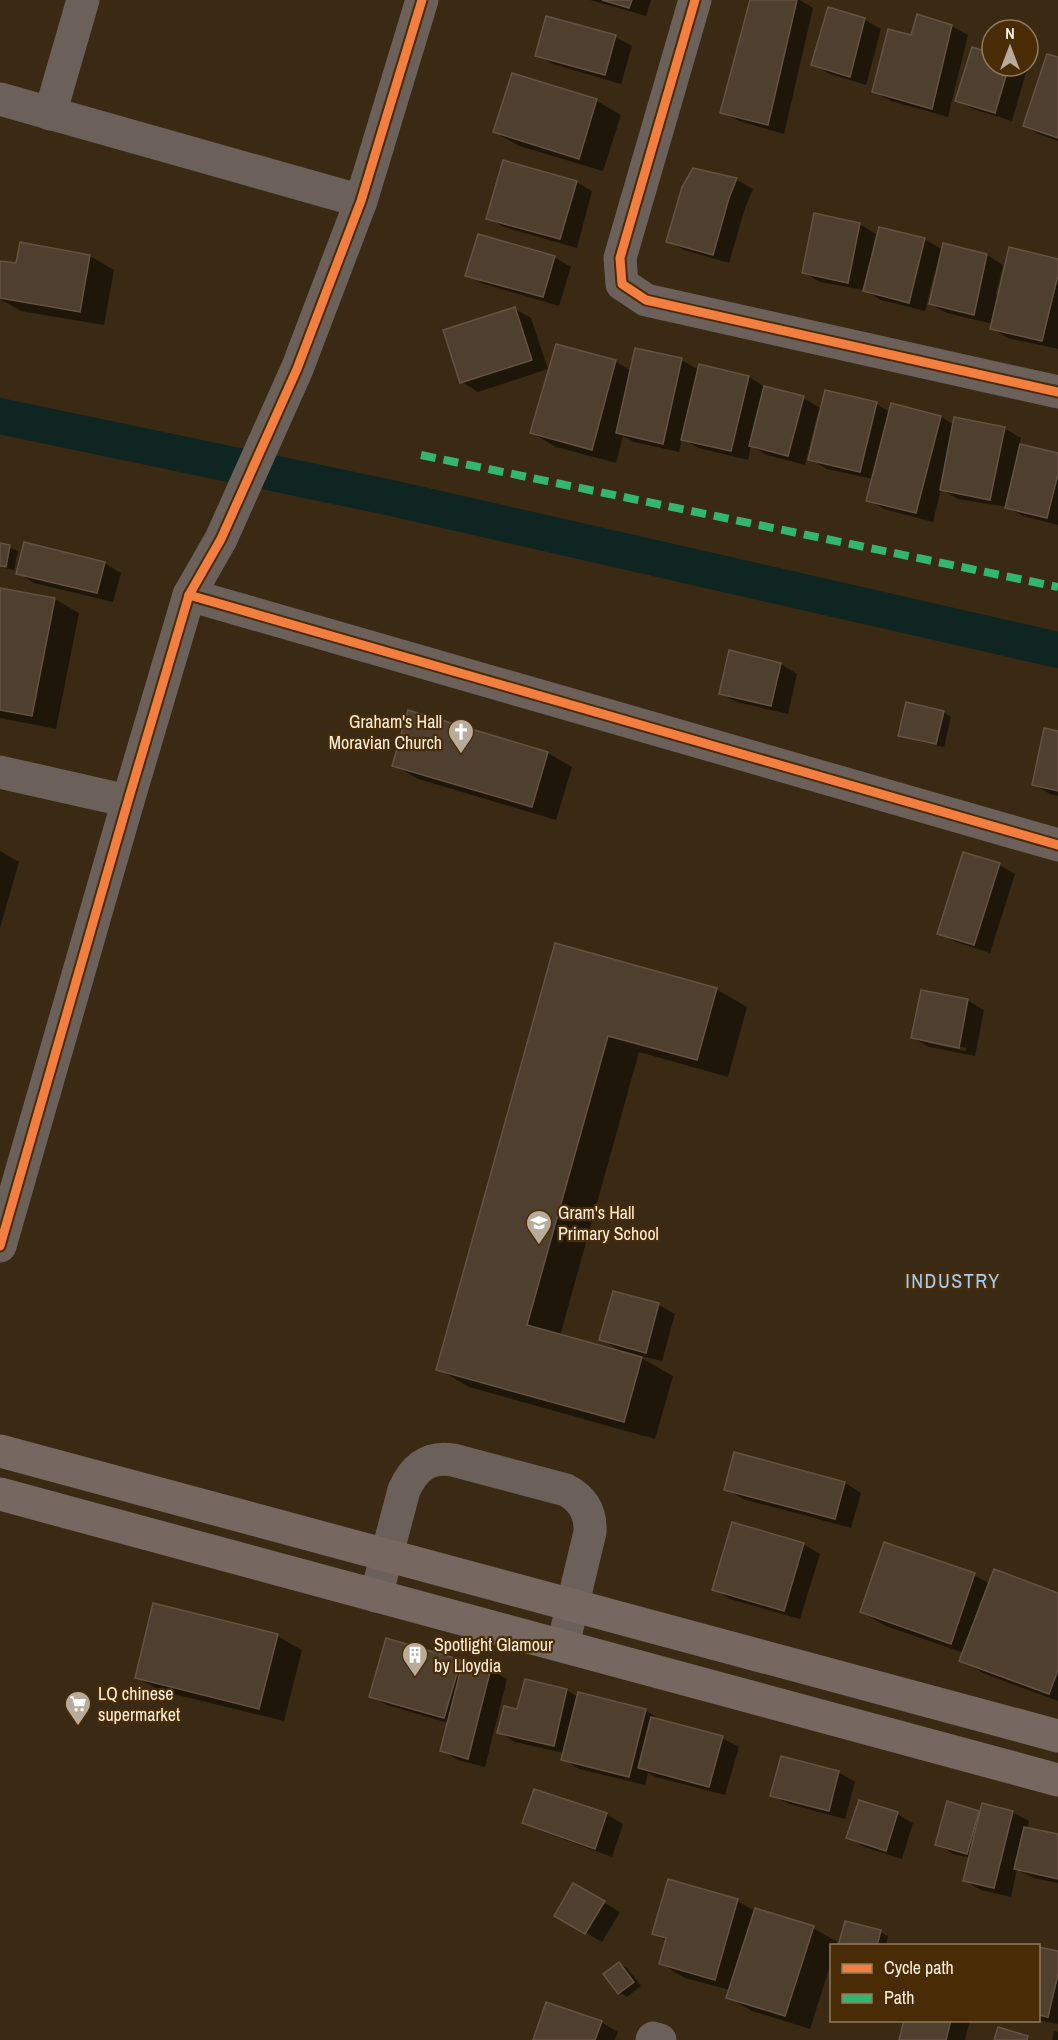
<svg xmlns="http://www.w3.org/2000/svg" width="1058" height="2040" viewBox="0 0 1058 2040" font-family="'Archivo Narrow',sans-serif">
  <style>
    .shadow { fill: #0007; fill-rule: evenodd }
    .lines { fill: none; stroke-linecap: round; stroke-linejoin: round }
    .canal { stroke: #0f2522; stroke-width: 36 }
    .building { fill: #4f3f2f; stroke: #645344; stroke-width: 1.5 }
    .minor { stroke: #6c605b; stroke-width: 33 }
    .major { stroke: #766760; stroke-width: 33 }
    .quiet { stroke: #33b770; stroke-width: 8; stroke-dasharray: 15 8; stroke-linecap: butt }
    .cycleway-casing { stroke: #492c05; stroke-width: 13 }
    .cycleway { stroke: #f27e40; stroke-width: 9 }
    .labels { text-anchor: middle; stroke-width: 4.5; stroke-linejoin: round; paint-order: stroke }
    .poi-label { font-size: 18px; fill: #fdf0e1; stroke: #492c05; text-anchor: start }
    .neighbourhood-label { font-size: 20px; letter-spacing: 1.5px; fill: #a1cefc; stroke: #492c05 }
  </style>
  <rect width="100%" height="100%" fill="#3a2a14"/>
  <g class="shadow">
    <polygon points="590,0 651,0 646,16"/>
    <polygon points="751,0 800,0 813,8 784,134 739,121 722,112"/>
    <polygon points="829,9 865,20 881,29 866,85 830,74 813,65"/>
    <polygon points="952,26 968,35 948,117 891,101 874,92 912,37"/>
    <polygon points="615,37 632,46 621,84 553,64 537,55"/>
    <polygon points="992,54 992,66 1022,66 1027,69 1012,121 973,109 957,100"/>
    <polygon points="1058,59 1058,141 1041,135 1024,126"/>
    <polygon points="512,75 597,101 621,115 603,171 519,146 495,132"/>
    <polygon points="694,170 737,180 753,189 745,208 729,263 684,250 668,241"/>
    <polygon points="576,182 592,191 577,248 504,227 488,218"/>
    <polygon points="859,224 876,234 873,246 924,239 943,250 944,245 987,255 1003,265 996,295 999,296 1058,261 1058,349 1008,338 991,328 993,324 947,313 930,304 937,276 934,275 925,311 881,300 864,290 820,282 803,272"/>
    <polygon points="90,256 114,270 104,325 21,311 0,299 0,262 17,265"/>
    <polygon points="554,257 571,267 559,306 484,284 467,275"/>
    <polygon points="515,309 531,318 548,369 478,392 462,382"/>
    <polygon points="557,345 616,362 632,371 681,360 699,370 749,377 765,387 803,398 822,409 876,404 890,412 892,405 941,417 954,425 1004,428 1021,438 1019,446 1058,455 1058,525 1023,516 1007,507 958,499 941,489 933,522 884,509 868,500 873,479 827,469 810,459 821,413 818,412 805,465 767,455 751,446 748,460 699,448 682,439 679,452 634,442 623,436 616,463 556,447 532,433"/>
    <polygon points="0,544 18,551 14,570 0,567"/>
    <polygon points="104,563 121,573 113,602 34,583 18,573"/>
    <polygon points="0,589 55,599 79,613 56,729 0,718"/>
    <polygon points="730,652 781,664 797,674 788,714 737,702 720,693"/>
    <polygon points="410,712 548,753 572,767 556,820 418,779 394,765"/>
    <polygon points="943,712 951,717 944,747 908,739 900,735"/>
    <polygon points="1058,733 1058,796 1050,794 1033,784"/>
    <polygon points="0,851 19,862 0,928"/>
    <polygon points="999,865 1015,874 990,953 956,942 939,933"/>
    <polygon points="556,945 716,989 747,1007 728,1077 639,1052 560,1336 622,1352 601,1339 614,1292 659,1305 675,1314 662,1361 636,1355 673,1376 655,1439 469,1387 438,1369"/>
    <path d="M 967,1000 L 984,1010 L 975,1056 L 929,1047 L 913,1038 ZM 928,1040 L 966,1048 L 966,1051 L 928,1043 Z"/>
    <polygon points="735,1454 845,1483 861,1493 851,1528 743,1499 726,1489"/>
    <polygon points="803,1544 820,1554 800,1619 730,1599 714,1589"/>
    <polygon points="974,1575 990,1584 1058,1594 1058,1701 985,1674 961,1660 964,1653 886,1626 861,1612"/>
    <polygon points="277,1636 302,1650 284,1721 161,1691 136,1677"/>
    <polygon points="387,1640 491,1670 507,1679 485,1767 458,1760 441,1750 448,1723 387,1705 371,1696"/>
    <polygon points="526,1681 567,1690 578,1697 645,1710 661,1720 661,1721 722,1738 739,1747 725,1795 656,1777 648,1773 645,1785 579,1769 563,1759 564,1753 515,1742 499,1732 518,1711"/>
    <polygon points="838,1772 855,1782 845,1819 789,1804 772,1795"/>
    <polygon points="978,1812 1012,1812 1029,1821 1027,1829 1058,1836 1058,1883 1033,1878 1017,1869 1011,1897 981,1890 965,1881 970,1858 953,1854 937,1844"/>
    <polygon points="606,1814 623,1824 612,1857 541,1831 524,1822"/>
    <polygon points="897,1814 913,1823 902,1859 864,1847 848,1837"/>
    <polygon points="574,1885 620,1912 602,1942 556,1915"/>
    <polygon points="737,1901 755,1911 813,1928 837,1942 836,1946 832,1946 832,1960 810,2029 752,2011 728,1997 730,1990 685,1978 661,1964 667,1941 654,1934"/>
    <polygon points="880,1932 888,1936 886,1946 840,1946"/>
    <polygon points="1038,1948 1058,1953 1058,2024 1038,2020"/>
    <polygon points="619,1964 627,1968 641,1986 627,1997 619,1992"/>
    <polygon points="906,2020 970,2020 965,2040 900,2040"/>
    <polygon points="601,2022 618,2032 615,2040 535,2040"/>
    <polygon points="1054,2031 1058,2032 1058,2040 1052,2040"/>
  </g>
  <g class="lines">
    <polyline class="canal" points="0,416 387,497 1058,650"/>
  </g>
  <g class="building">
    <polygon points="602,0 632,0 629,8"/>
    <polygon points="750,0 797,0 768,125 720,113"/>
    <polygon points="828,7 865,18 850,77 811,65"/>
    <polygon points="917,14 952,25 932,109 872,92 888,29 911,35"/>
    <polygon points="546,16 616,35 605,75 535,56"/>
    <polygon points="972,47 992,53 992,66 1009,66 995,113 955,101"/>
    <polygon points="1047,54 1058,57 1058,138 1023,126"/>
    <polygon points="512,73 597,99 579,159 493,132"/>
    <polygon points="503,160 577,181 560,239 486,219"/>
    <polygon points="693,168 737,178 729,198 713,255 666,242 682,187"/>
    <polygon points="814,213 860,223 848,283 802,273"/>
    <polygon points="879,227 925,238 909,303 863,291"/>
    <polygon points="478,234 555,256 543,297 465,276"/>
    <polygon points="20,242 90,255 80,312 0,298 0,261 16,263"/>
    <polygon points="943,243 987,254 974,315 929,304"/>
    <polygon points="1009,247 1058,259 1058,275 1042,341 990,329"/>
    <polygon points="515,307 532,360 460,383 443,330"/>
    <polygon points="556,344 616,360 592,450 530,433"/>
    <polygon points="635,348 682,358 663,444 616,433"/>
    <polygon points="699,364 749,376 731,451 681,440"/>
    <polygon points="764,386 804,396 788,456 749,446"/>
    <polygon points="825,390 877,402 860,472 808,460"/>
    <polygon points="891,403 941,416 916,513 866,501"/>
    <polygon points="954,417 1005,427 990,500 940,490"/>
    <polygon points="1020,444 1058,453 1058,474 1047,518 1005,508"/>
    <polygon points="24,542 105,562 97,593 16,574"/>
    <polygon points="0,543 10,545 6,567 0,566"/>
    <polygon points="0,588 55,598 32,716 0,710"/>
    <polygon points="729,650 781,663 771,706 719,694"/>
    <polygon points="906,702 944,711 936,744 898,736"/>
    <polygon points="408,710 548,752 532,807 392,766"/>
    <polygon points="1044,728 1058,731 1058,791 1032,785"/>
    <polygon points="963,852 1000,863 974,945 937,934"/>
    <polygon points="555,943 717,988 697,1060 608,1036 527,1325 642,1357 624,1422 436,1370"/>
    <polygon points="921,990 968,999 959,1048 911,1038"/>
    <polygon points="613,1291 659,1303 646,1353 599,1340"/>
    <polygon points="734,1452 845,1482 835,1519 724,1490"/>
    <polygon points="732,1522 804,1543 784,1611 712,1590"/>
    <polygon points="884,1542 975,1573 951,1644 860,1612"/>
    <polygon points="994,1569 1058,1593 1058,1670 1049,1694 959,1661"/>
    <polygon points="153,1603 278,1634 259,1709 135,1678"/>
    <polygon points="386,1638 461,1660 444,1718 369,1697"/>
    <polygon points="463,1661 491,1668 468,1759 440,1751"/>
    <polygon points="525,1679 567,1689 554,1746 497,1733 504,1706 517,1709"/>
    <polygon points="578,1692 646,1709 629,1777 561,1760"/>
    <polygon points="651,1717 723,1736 709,1787 638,1768"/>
    <polygon points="781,1756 839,1771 829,1811 770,1796"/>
    <polygon points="534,1789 607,1813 595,1849 522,1823"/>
    <polygon points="859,1800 898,1812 886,1851 846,1838"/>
    <polygon points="947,1801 979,1811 967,1854 935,1845"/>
    <polygon points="982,1803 1013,1811 994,1888 963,1881"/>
    <polygon points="1024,1827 1058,1834 1058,1879 1014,1869"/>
    <polygon points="668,1879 738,1899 715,1980 659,1964 666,1938 652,1934"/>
    <polygon points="573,1883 605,1901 585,1934 554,1916"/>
    <polygon points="755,1908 814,1926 785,2016 726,1998"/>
    <polygon points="845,1921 881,1930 877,1946 838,1946"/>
    <polygon points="1038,1947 1058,1951 1058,1974 1048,2017 1038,2015"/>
    <polygon points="619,1962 634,1982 618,1994 603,1974"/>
    <polygon points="546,2002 602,2021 595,2040 533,2040"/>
    <polygon points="904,2020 951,2020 946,2040 899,2040"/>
    <polygon points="998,2027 1028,2036 1027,2040 994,2040"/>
  </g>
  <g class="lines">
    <g class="minor">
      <polyline points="695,0 620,258 622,284 646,300 1058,392"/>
      <polyline points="0,99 361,201"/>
      <polyline points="50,114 83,0"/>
      <polyline points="189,595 1058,845"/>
      <polyline points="0,772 128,801"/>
      <polyline points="0,1246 128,801 189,595 221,539 297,369 361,201 422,0"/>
      <path d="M 376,1596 L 404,1490 C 414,1468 428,1456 453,1460 L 566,1490 C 583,1499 591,1513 590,1532 L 563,1645"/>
      <polyline points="652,2040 653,2038 660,2040"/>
    </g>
    <g class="major">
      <polyline points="0,1451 1058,1736"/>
      <path d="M 0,1494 C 353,1590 706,1684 1058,1780"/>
    </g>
    <polyline class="quiet" points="421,455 1058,587"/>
    <defs>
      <g id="cycleway">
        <polyline points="695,0 620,258 622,284 646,300 1058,392"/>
        <polyline points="189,595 1058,845"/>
        <polyline points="0,1246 128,801 189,595 221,539 297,369 361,201 422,0"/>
      </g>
    </defs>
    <use href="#cycleway" class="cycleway-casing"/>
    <use href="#cycleway" class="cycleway"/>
  </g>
  <defs>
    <symbol id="church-pin" viewBox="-11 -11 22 30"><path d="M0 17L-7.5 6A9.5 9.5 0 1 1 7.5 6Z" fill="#b9ab99" stroke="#492c05"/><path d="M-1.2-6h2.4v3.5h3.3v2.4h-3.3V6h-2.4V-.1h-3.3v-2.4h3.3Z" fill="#fff"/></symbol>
    <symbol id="school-pin" viewBox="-11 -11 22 30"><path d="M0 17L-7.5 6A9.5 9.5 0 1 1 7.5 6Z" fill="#b9ab99" stroke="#492c05"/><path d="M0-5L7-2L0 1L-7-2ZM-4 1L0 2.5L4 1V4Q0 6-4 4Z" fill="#fff"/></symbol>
    <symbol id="building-pin" viewBox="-11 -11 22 30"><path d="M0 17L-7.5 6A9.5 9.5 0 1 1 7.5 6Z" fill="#b9ab99" stroke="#492c05"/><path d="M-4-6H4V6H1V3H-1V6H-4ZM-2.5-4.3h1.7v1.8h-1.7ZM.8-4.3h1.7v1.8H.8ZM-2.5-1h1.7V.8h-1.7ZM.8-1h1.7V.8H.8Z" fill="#fff"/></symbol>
    <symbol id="supermarket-pin" viewBox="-11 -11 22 30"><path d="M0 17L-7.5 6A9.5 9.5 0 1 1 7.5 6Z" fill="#b9ab99" stroke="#492c05"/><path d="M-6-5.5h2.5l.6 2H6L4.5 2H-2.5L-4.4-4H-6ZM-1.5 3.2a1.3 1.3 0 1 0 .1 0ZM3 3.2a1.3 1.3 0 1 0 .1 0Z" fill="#fff"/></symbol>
  </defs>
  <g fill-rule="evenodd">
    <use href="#church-pin" x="446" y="717" width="30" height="40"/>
    <use href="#school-pin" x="524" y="1208" width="30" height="40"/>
    <use href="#building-pin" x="400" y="1640" width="30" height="40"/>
    <use href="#supermarket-pin" x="63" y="1689" width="30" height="40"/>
  </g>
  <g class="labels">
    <g class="poi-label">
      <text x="442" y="728" text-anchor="end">Graham's Hall<tspan x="442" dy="21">Moravian Church</tspan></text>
      <text x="558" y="1219">Gram's Hall<tspan x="558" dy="21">Primary School</tspan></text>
      <text x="434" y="1651">Spotlight Glamour<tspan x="434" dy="21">by Lloydia</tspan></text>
      <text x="98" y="1700">LQ chinese<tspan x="98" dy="21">supermarket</tspan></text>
    </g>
    <g class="neighbourhood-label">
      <text x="953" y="1288">INDUSTRY</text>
    </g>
  </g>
  <rect x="830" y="1944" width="210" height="78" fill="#492c05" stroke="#917a5d" stroke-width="1.5"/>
  <rect x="842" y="1964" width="30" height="9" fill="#f27e40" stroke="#917a5d" stroke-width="1.5"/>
  <text x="884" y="1974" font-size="18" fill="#fdf0e1">Cycle path</text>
  <rect x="842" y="1994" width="30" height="9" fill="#33b770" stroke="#917a5d" stroke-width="1.5"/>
  <text x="884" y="2004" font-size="18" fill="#fdf0e1">Path</text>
  <g transform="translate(1010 48)"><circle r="28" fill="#492c05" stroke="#917a5d" stroke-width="1.5"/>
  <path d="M0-4.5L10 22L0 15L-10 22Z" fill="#b9ab99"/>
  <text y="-9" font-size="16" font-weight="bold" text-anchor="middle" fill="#fdf0e1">N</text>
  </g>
</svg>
